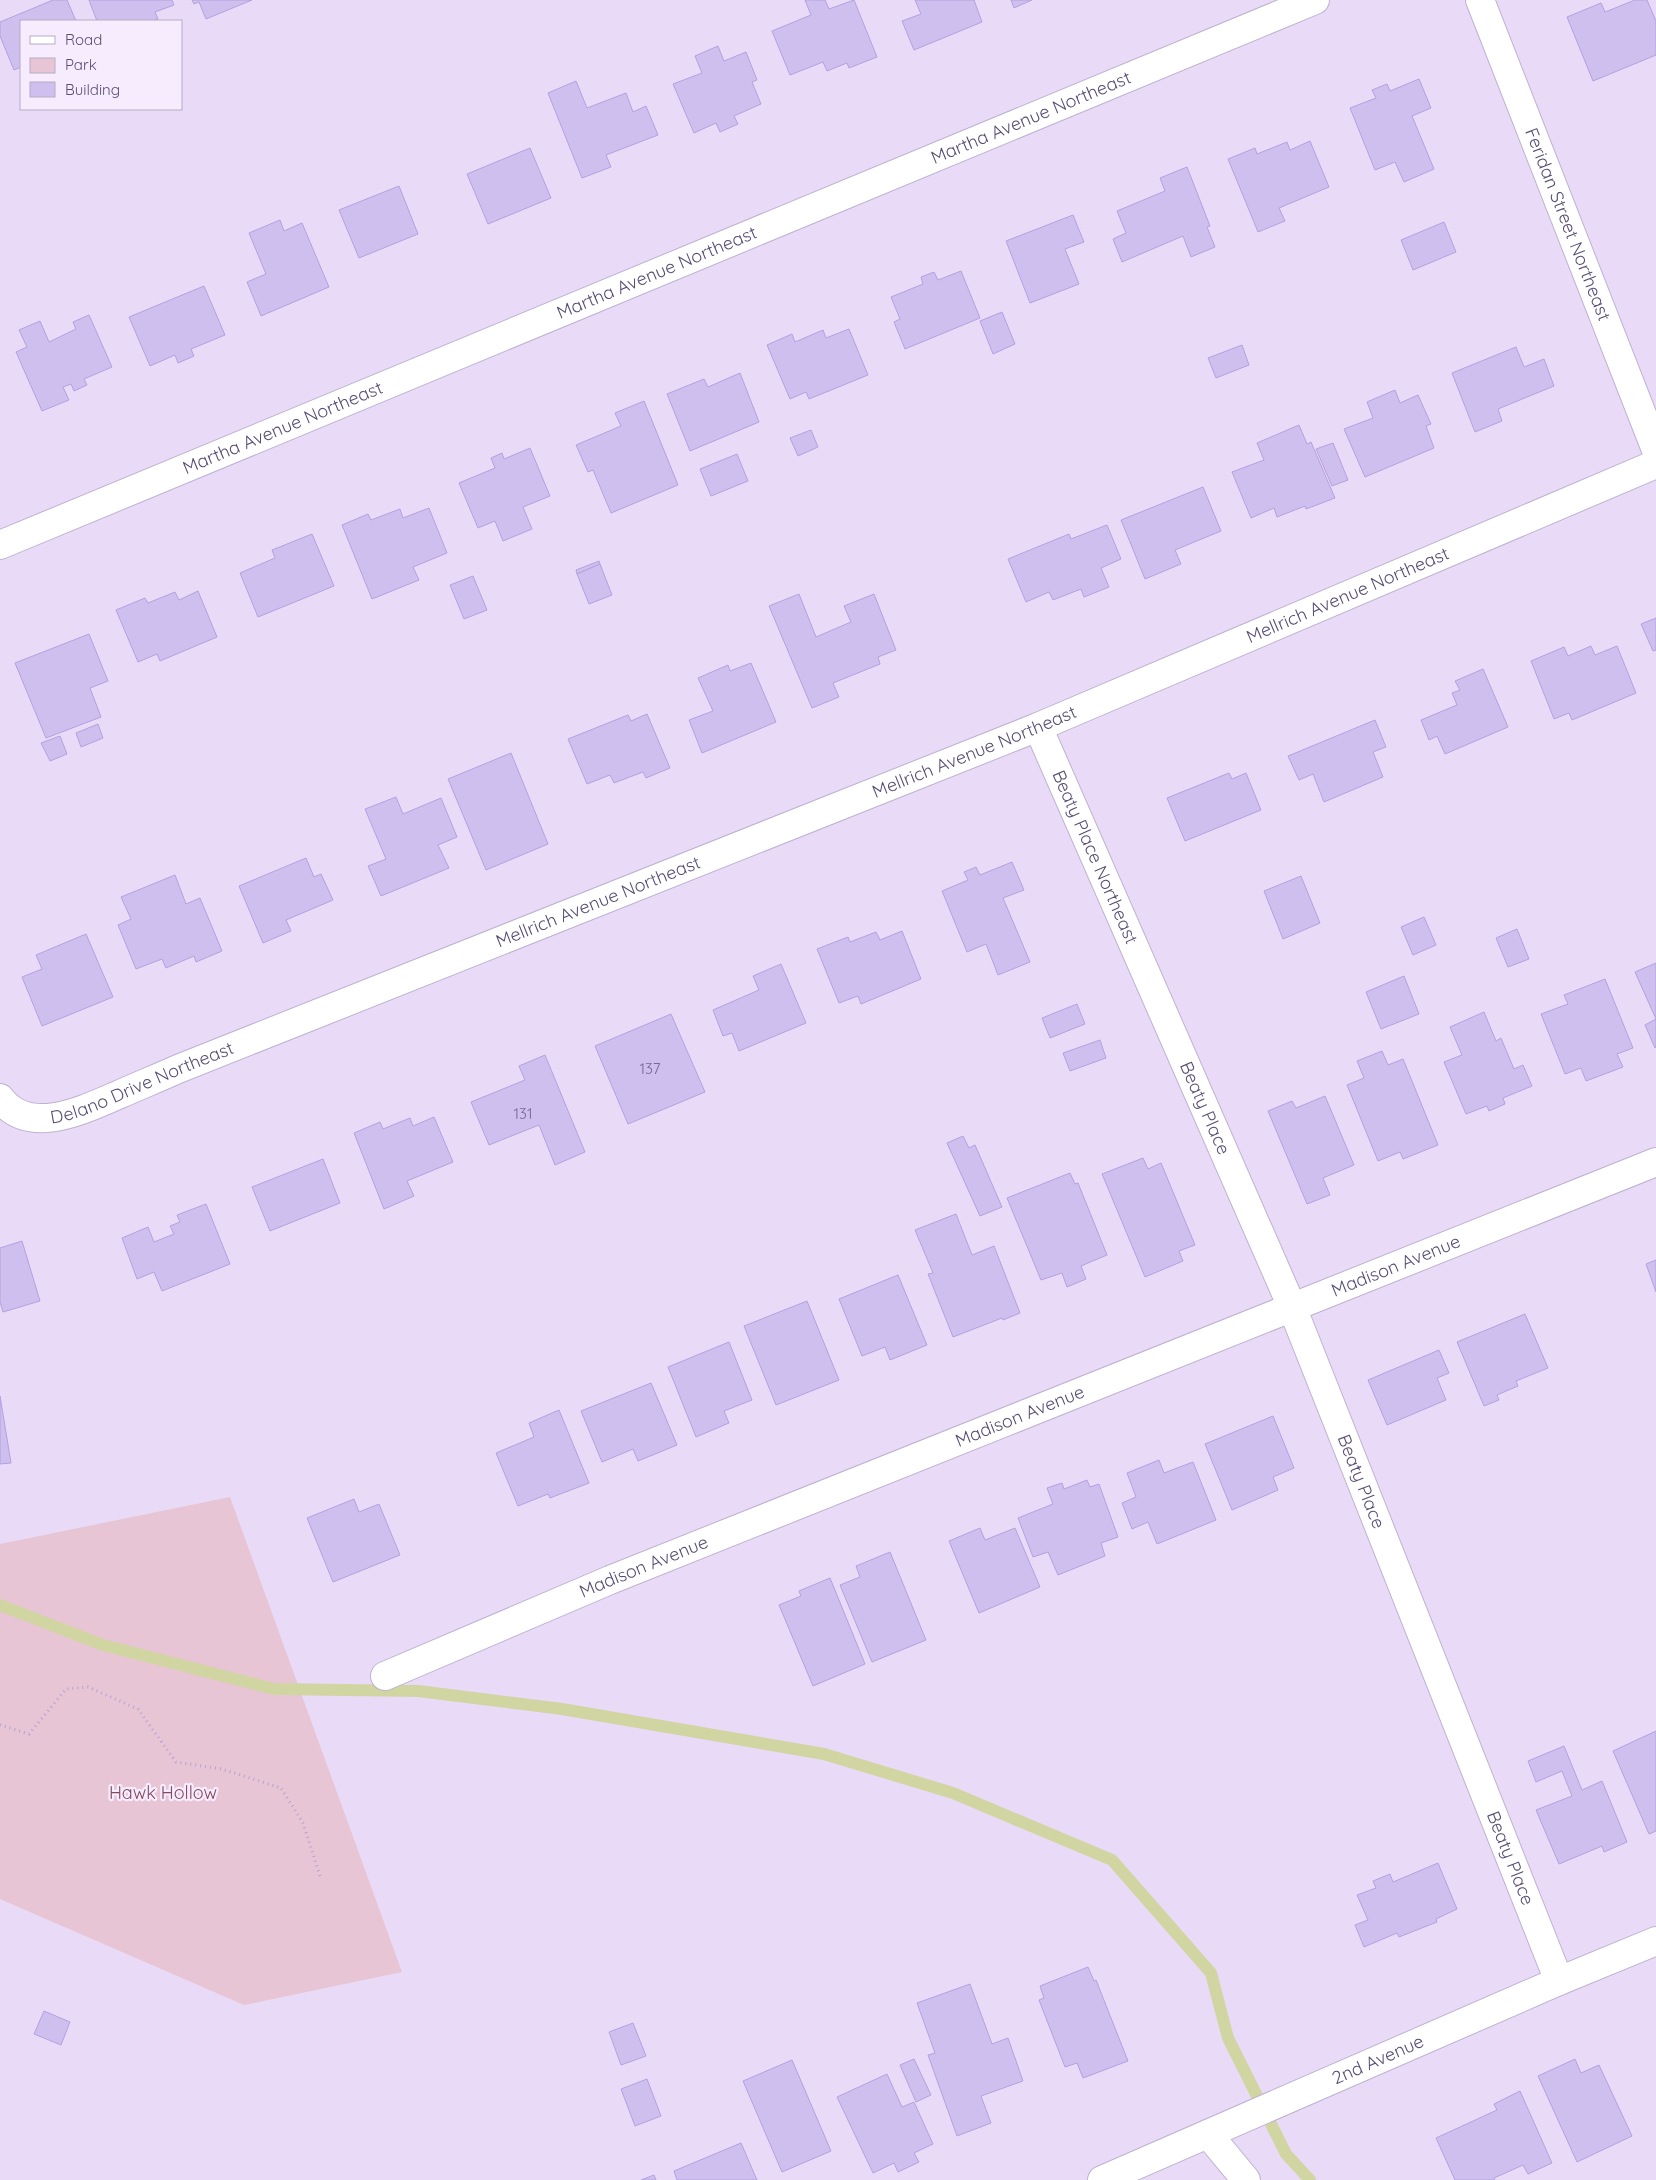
<svg xmlns="http://www.w3.org/2000/svg" width="1656" height="2180" viewBox="0 0 1656 2180" font-family="Quicksand,sans-serif">
  <style>
    .residential { fill: #e9dbf7; fill-rule: evenodd }
    .green { fill: #e8c5d5 }
    .lines { fill: none; stroke-linecap: round; stroke-linejoin: round }
    .stream { stroke: #d0d5a2; stroke-width: 12 }
    .building { fill: #cfbfef; stroke: #b4a0e0 }
    .minor-casing { stroke: #beb2d1; stroke-width: 30 }
    .path { stroke: #b2a2d4; stroke-width: 3; stroke-dasharray: 1 4; stroke-linecap: butt }
    .minor { stroke: #fff; stroke-width: 28 }
    .labels { text-anchor: middle; stroke-width: 4.5; stroke-linejoin: round; paint-order: stroke }
    .number-label { font-size: 15px; fill: #756992 }
    .street-label { font-size: 18px; fill: #574c73; stroke: #f6ecfe }
    .park-label { font-size: 18px; fill: #834b5f; stroke: #f6ecfe }
  </style>
  <rect width="100%" height="100%" fill="#f1e6fb"/>
  <path class="residential" d="M 0,0 L 1656,0 L 1656,2180 L 0,2180 ZM 21,21 L 181,21 L 181,109 L 21,109 Z"/>
  <polygon class="green" points="230,1497 402,1972 244,2005 0,1899 0,1544"/>
  <g class="lines">
    <polyline class="stream" points="0,1605 103,1645 274,1689 418,1691 562,1709 824,1754 953,1793 1112,1860 1211,1973 1228,2038 1286,2154 1310,2180"/>
  </g>
  <g class="building">
    <polygon points="53,0 67,0 76,21 21,21 21,67 14,70 0,36 0,22"/>
    <polygon points="89,0 172,0 174,5 155,12 158,19 152,21 97,21"/>
    <polygon points="192,0 252,0 206,19 199,2 194,4"/>
    <polygon points="805,0 825,0 829,9 854,0 877,57 849,68 847,63 827,71 823,62 790,75 772,31 811,15"/>
    <polygon points="915,0 974,0 982,22 914,50 902,21 921,14"/>
    <polygon points="1011,0 1032,0 1014,8"/>
    <polygon points="1635,0 1647,0 1656,21 1656,55 1593,81 1567,17 1601,3 1605,12"/>
    <polygon points="718,46 724,61 746,52 757,80 752,82 761,104 734,116 738,124 720,132 716,123 694,133 673,84 702,73 695,56"/>
    <polygon points="1419,79 1431,108 1412,116 1434,169 1404,182 1395,162 1375,170 1350,108 1376,98 1372,90 1387,84 1390,91"/>
    <polygon points="576,81 587,108 626,93 633,112 646,106 658,135 606,155 611,167 582,178 548,93"/>
    <polygon points="1310,141 1329,187 1279,208 1285,221 1258,232 1228,159 1255,148 1257,154 1287,142 1290,150"/>
    <polygon points="530,148 551,198 488,224 467,174"/>
    <polygon points="1187,167 1210,226 1207,227 1215,247 1191,257 1183,236 1122,262 1113,239 1126,233 1117,211 1165,191 1160,178"/>
    <polygon points="399,186 418,234 359,258 339,210"/>
    <polygon points="1073,215 1084,242 1065,249 1079,284 1030,303 1006,241"/>
    <polygon points="280,220 284,231 302,223 329,287 261,316 247,282 266,274 249,233"/>
    <polygon points="1444,222 1456,252 1413,270 1401,240"/>
    <polygon points="961,271 980,318 905,349 894,322 900,319 891,297 923,284 921,277 934,272 938,280"/>
    <polygon points="204,286 225,335 191,349 194,356 178,363 175,355 150,366 129,317"/>
    <polygon points="1002,312 1015,344 993,354 980,321"/>
    <polygon points="89,315 112,367 84,379 87,385 74,391 71,384 63,387 69,400 42,411 16,352 27,347 19,330 40,321 49,342 76,329 73,322"/>
    <polygon points="849,329 868,375 809,399 806,392 790,399 767,345 792,334 795,342 823,330 826,338"/>
    <polygon points="1242,345 1249,365 1216,378 1208,358"/>
    <polygon points="1516,347 1524,367 1544,359 1554,386 1498,409 1502,421 1475,432 1452,373"/>
    <polygon points="740,373 759,422 690,451 667,394 704,379 708,387"/>
    <polygon points="1395,390 1400,403 1418,395 1431,424 1426,426 1434,448 1365,477 1344,429 1373,418 1367,402"/>
    <polygon points="644,401 678,485 611,513 593,470 588,472 576,445 621,426 615,413"/>
    <polygon points="1299,425 1307,444 1311,442 1335,498 1306,509 1305,506 1277,517 1274,508 1251,518 1232,472 1264,460 1257,443"/>
    <polygon points="811,430 818,447 798,456 790,438"/>
    <polygon points="1333,443 1348,480 1332,486 1316,449"/>
    <polygon points="530,448 550,496 523,507 532,529 503,541 495,521 478,528 459,483 495,468 491,458 502,453 504,459"/>
    <polygon points="737,454 748,481 711,496 700,469"/>
    <polygon points="1203,487 1221,531 1175,550 1181,564 1145,579 1121,520"/>
    <polygon points="429,508 447,553 413,567 419,580 372,599 342,525 368,514 371,520 400,509 403,518"/>
    <polygon points="1107,525 1121,559 1101,568 1109,587 1084,597 1081,589 1053,600 1049,592 1026,602 1008,559 1069,534 1071,539"/>
    <polygon points="312,534 334,586 258,617 240,573 275,558 272,550"/>
    <polygon points="599,561 600,564 577,574 576,570"/>
    <polygon points="600,564 612,595 589,604 577,574"/>
    <polygon points="473,576 487,610 464,619 450,585"/>
    <polygon points="198,591 217,637 160,661 157,654 138,662 116,610 145,598 148,603 175,592 179,600"/>
    <polygon points="799,594 816,637 851,622 844,606 874,594 896,650 878,657 880,664 833,683 839,697 812,708 769,606"/>
    <polygon points="1656,618 1656,650 1653,651 1641,624"/>
    <polygon points="89,634 108,681 90,688 101,717 46,738 15,663"/>
    <polygon points="1591,646 1595,655 1617,646 1636,693 1572,720 1569,713 1554,719 1531,661 1564,647 1568,656"/>
    <polygon points="751,663 776,722 702,753 689,720 713,711 698,678 728,665 730,671"/>
    <polygon points="1483,669 1508,727 1445,754 1437,736 1429,740 1421,720 1457,705 1452,693 1460,690 1455,681"/>
    <polygon points="647,714 670,768 646,778 643,772 614,783 610,775 587,784 568,739 628,715 631,721"/>
    <polygon points="1375,720 1386,747 1373,752 1383,777 1324,802 1313,774 1299,780 1288,756"/>
    <polygon points="98,724 103,738 81,747 76,733"/>
    <polygon points="60,736 67,754 50,761 41,743"/>
    <polygon points="511,753 548,844 486,870 448,779"/>
    <polygon points="1229,773 1232,779 1246,773 1261,810 1185,841 1167,798"/>
    <polygon points="396,797 403,814 441,798 457,837 438,845 449,868 381,896 368,866 386,859 365,809"/>
    <polygon points="306,858 314,877 321,874 333,900 286,920 291,931 263,943 239,886"/>
    <polygon points="1012,862 1024,890 1003,898 1030,962 998,975 986,944 967,952 942,891 968,880 964,872 976,867 980,875"/>
    <polygon points="175,875 186,904 200,898 222,951 196,962 194,956 166,968 162,959 136,969 118,925 131,919 121,897"/>
    <polygon points="1301,876 1320,923 1283,939 1264,891"/>
    <polygon points="1424,917 1436,945 1413,955 1401,927"/>
    <polygon points="1517,929 1529,959 1508,967 1496,938"/>
    <polygon points="902,931 921,979 861,1004 858,996 839,1003 817,949 848,937 850,942 876,932 880,940"/>
    <polygon points="86,934 113,997 42,1026 22,977 42,969 36,955"/>
    <polygon points="1656,963 1656,1019 1635,972"/>
    <polygon points="781,964 806,1023 739,1051 732,1033 723,1036 713,1010 759,990 753,976"/>
    <polygon points="1404,976 1419,1014 1381,1029 1366,992"/>
    <polygon points="1605,979 1633,1048 1617,1054 1623,1067 1586,1081 1581,1068 1565,1074 1541,1014 1568,1004 1564,995"/>
    <polygon points="1077,1004 1085,1024 1050,1038 1042,1018"/>
    <polygon points="1484,1012 1496,1041 1501,1038 1514,1069 1523,1065 1532,1086 1503,1098 1505,1104 1489,1111 1487,1106 1466,1114 1444,1062 1462,1055 1450,1027"/>
    <polygon points="671,1014 705,1092 628,1124 595,1046"/>
    <polygon points="1656,1019 1656,1047 1655,1048 1645,1025"/>
    <polygon points="1100,1040 1106,1058 1070,1071 1063,1053"/>
    <polygon points="1382,1051 1388,1065 1403,1059 1438,1145 1403,1159 1400,1152 1378,1161 1347,1085 1364,1078 1357,1061"/>
    <polygon points="545,1055 585,1152 555,1165 539,1125 489,1145 471,1102 525,1080 519,1066"/>
    <polygon points="1325,1096 1354,1165 1323,1178 1330,1195 1307,1204 1268,1111 1292,1101 1296,1108"/>
    <polygon points="434,1117 453,1162 407,1181 414,1196 384,1209 354,1133 380,1122 383,1129 410,1118 413,1126"/>
    <polygon points="963,1136 969,1148 975,1145 1002,1207 980,1216 947,1143"/>
    <polygon points="1143,1158 1148,1169 1161,1163 1195,1245 1179,1251 1183,1261 1145,1277 1102,1174"/>
    <polygon points="323,1159 340,1203 270,1231 252,1187"/>
    <polygon points="1070,1173 1075,1184 1078,1183 1107,1255 1081,1266 1086,1279 1067,1287 1062,1273 1041,1280 1007,1198"/>
    <polygon points="206,1204 230,1264 162,1291 154,1272 137,1279 122,1238 148,1227 154,1242 174,1234 170,1226 180,1222 177,1215"/>
    <polygon points="956,1214 972,1255 994,1246 1020,1313 1003,1320 1002,1318 953,1337 928,1274 933,1273 915,1230"/>
    <polygon points="22,1241 40,1301 3,1312 0,1302 0,1248"/>
    <polygon points="1656,1260 1656,1292 1646,1264"/>
    <polygon points="898,1275 927,1345 890,1360 885,1347 862,1356 839,1299"/>
    <polygon points="807,1301 839,1380 776,1405 744,1326"/>
    <polygon points="1525,1314 1548,1368 1516,1381 1518,1386 1497,1395 1499,1400 1484,1406 1457,1342"/>
    <polygon points="729,1342 752,1400 724,1411 729,1423 696,1437 668,1367"/>
    <polygon points="1439,1350 1449,1373 1437,1378 1446,1400 1387,1425 1368,1380"/>
    <polygon points="651,1383 677,1445 638,1461 633,1449 602,1462 581,1411"/>
    <polygon points="0,1396 11,1463 0,1464"/>
    <polygon points="559,1410 589,1483 550,1498 548,1494 518,1506 496,1453 534,1437 529,1423"/>
    <polygon points="1273,1416 1294,1468 1273,1477 1278,1490 1232,1510 1205,1444"/>
    <polygon points="1159,1460 1164,1473 1193,1462 1216,1520 1157,1544 1148,1522 1132,1529 1122,1503 1136,1497 1127,1473"/>
    <polygon points="1087,1480 1090,1487 1099,1484 1118,1537 1101,1543 1105,1556 1058,1575 1048,1552 1033,1557 1018,1518 1053,1504 1047,1488 1062,1483 1064,1489"/>
    <polygon points="354,1499 359,1512 379,1504 400,1555 333,1582 307,1518"/>
    <polygon points="980,1528 985,1540 1015,1528 1040,1587 979,1613 949,1541"/>
    <polygon points="890,1552 926,1640 872,1662 840,1585 860,1577 856,1566"/>
    <polygon points="830,1578 865,1664 813,1686 779,1605 801,1596 799,1591"/>
    <polygon points="1656,1731 1656,1831 1649,1834 1613,1751"/>
    <polygon points="1564,1746 1582,1790 1602,1781 1627,1842 1604,1852 1602,1846 1559,1864 1536,1810 1572,1796 1562,1771 1536,1782 1528,1761"/>
    <polygon points="1438,1863 1457,1909 1436,1919 1437,1922 1399,1937 1397,1933 1364,1947 1355,1925 1368,1920 1357,1895 1376,1888 1373,1881 1390,1874 1393,1882"/>
    <polygon points="1088,1967 1094,1981 1096,1980 1128,2061 1083,2078 1077,2063 1065,2067 1039,2000 1044,1998 1040,1986"/>
    <polygon points="970,1984 992,2044 1008,2038 1023,2081 981,2096 991,2123 957,2136 928,2055 935,2053 917,2003"/>
    <polygon points="44,2011 70,2022 61,2045 34,2034"/>
    <polygon points="633,2023 646,2056 621,2065 609,2032"/>
    <polygon points="914,2059 931,2095 916,2102 900,2065"/>
    <polygon points="1575,2059 1581,2073 1599,2065 1632,2136 1577,2162 1538,2076"/>
    <polygon points="792,2060 831,2151 782,2172 743,2081"/>
    <polygon points="887,2074 902,2107 914,2102 933,2144 914,2153 919,2162 898,2172 894,2163 873,2173 837,2097"/>
    <polygon points="647,2079 661,2116 635,2126 621,2089"/>
    <polygon points="1520,2091 1552,2163 1528,2174 1523,2165 1494,2178 1495,2180 1455,2180 1436,2138 1497,2110 1494,2104"/>
    <polygon points="741,2143 757,2180 677,2180 674,2171"/>
    <polygon points="654,2175 656,2180 641,2180"/>
  </g>
  <g class="lines">
    <defs>
      <g id="minor">
        <path id="s1" d="M 1480,0 L 1656,450"/>
        <path id="s2" d="M 0,545 L 1315,0"/>
        <path id="s3" d="M 1038,727 L 1292,1307 L 1559,1981"/>
        <path id="s4" d="M 0,1098 C 28,1137 83,1110 118,1095 C 138,1086 158,1078 178,1069 L 1038,727 L 1656,464"/>
        <path id="s5" d="M 385,1676 L 610,1580 L 1656,1162"/>
        <polyline points="1208,2134 1246,2180"/>
        <path id="s6" d="M 1102,2180 L 1559,1981 L 1656,1941"/>
      </g>
    </defs>
    <use href="#minor" class="minor-casing"/>
    <polyline class="path" points="0,1725 29,1734 66,1689 88,1687 138,1709 176,1762 222,1769 281,1788 303,1823 320,1876"/>
    <use href="#minor" class="minor"/>
  </g>
  <g class="labels">
    <g class="number-label">
      <text x="650" y="1074">137</text>
      <text x="523" y="1119">131</text>
    </g>
    <g class="street-label">
      <text dy="6" stroke="none"><textPath href="#s2" startOffset="1116">Martha Avenue Northeast</textPath></text>
      <text dy="6" stroke="none"><textPath href="#s1" startOffset="241">Feridan Street Northeast</textPath></text>
      <text dy="6" stroke="none"><textPath href="#s2" startOffset="711">Martha Avenue Northeast</textPath></text>
      <text dy="6" stroke="none"><textPath href="#s2" startOffset="306">Martha Avenue Northeast</textPath></text>
      <text dy="6" stroke="none"><textPath href="#s4" startOffset="1456">Mellrich Avenue Northeast</textPath></text>
      <text dy="6" stroke="none"><textPath href="#s4" startOffset="1051">Mellrich Avenue Northeast</textPath></text>
      <text dy="6" stroke="none"><textPath href="#s3" startOffset="142">Beaty Place Northeast</textPath></text>
      <text dy="6" stroke="none"><textPath href="#s4" startOffset="646">Mellrich Avenue Northeast</textPath></text>
      <text dy="6" stroke="none"><textPath href="#s4" startOffset="155">Delano Drive Northeast</textPath></text>
      <text dy="6" stroke="none"><textPath href="#s3" startOffset="416">Beaty Place</textPath></text>
      <text dy="6" stroke="none"><textPath href="#s5" startOffset="1091">Madison Avenue</textPath></text>
      <text dy="6" stroke="none"><textPath href="#s5" startOffset="686">Madison Avenue</textPath></text>
      <text dy="6" stroke="none"><textPath href="#s3" startOffset="821">Beaty Place</textPath></text>
      <text dy="6" stroke="none"><textPath href="#s5" startOffset="281">Madison Avenue</textPath></text>
      <text dy="6" stroke="none"><textPath href="#s3" startOffset="1226">Beaty Place</textPath></text>
      <text dy="6" stroke="none"><textPath href="#s6" startOffset="301">2nd Avenue</textPath></text>
    </g>
    <g class="park-label">
      <text x="163" y="1799">Hawk Hollow</text>
    </g>
  </g>
  <rect x="20" y="20" width="162" height="90" fill="#f6ecfe" stroke="#b6acc6"/>
  <rect x="30" y="36" width="25" height="8" fill="#ffffff" stroke="#b6acc6"/>
  <text x="65" y="45" font-size="15" fill="#574c73">Road</text>
  <rect x="30" y="58" width="25" height="15" fill="#e8c5d5" stroke="#b6acc6"/>
  <text x="65" y="70" font-size="15" fill="#574c73">Park</text>
  <rect x="30" y="82" width="25" height="15" fill="#cfbfef" stroke="#b6acc6"/>
  <text x="65" y="95" font-size="15" fill="#574c73">Building</text>
</svg>
